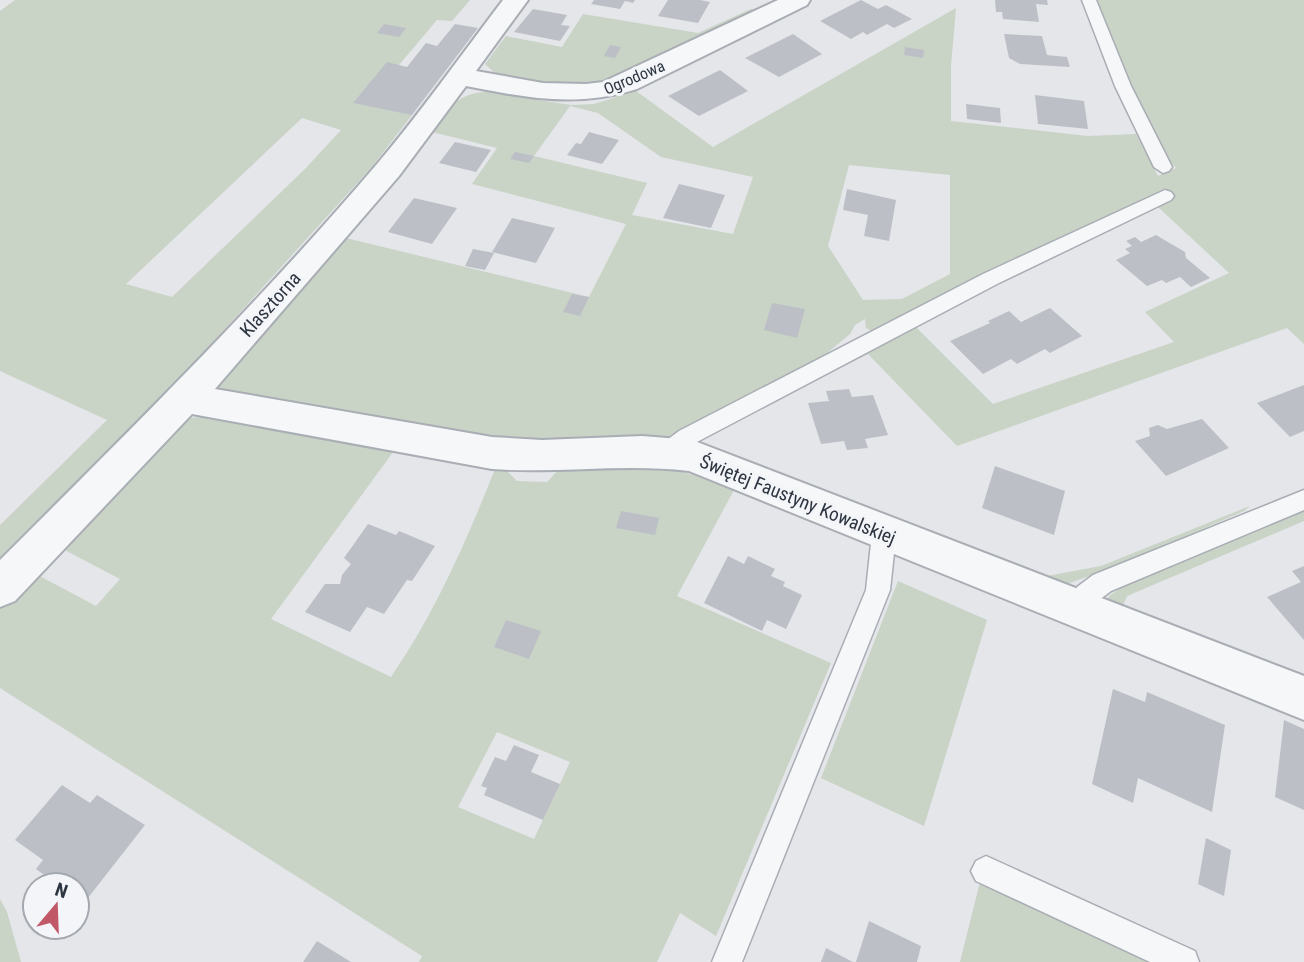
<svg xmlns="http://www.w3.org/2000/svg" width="1304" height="962" viewBox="0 0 1304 962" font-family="'Roboto Condensed',sans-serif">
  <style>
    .green { fill: #c9d3c6; fill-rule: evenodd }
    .building { fill: #bcc0c6 }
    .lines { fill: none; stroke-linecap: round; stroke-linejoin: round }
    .service-casing { stroke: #a9adb4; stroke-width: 3 }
    .minor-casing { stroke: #a9adb4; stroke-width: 4 }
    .service { fill: #f6f7f9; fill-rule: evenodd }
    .minor { fill: #f6f7f9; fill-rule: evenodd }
    .labels { text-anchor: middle; stroke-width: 6; stroke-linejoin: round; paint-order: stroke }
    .far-street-label { font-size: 16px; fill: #2d3541; stroke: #f3f5f8 }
    .street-label { font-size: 19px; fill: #2d3541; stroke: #f3f5f8 }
  </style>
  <rect width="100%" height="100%" fill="#e4e6ea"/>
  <g class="green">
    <path d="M 15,0 L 470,0 L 452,21 L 437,20 L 399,65 L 412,115 L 371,168 L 165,395 L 0,560 L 0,525 L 107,420 L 0,371 L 0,11 ZM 302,118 L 341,130 L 306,168 L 172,297 L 126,284 Z"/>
    <path d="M 1094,0 L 1304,0 L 1304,344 L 1287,328 L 957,446 L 868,354 L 699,439 L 700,446 L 836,501 L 831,503 L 696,450 L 695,444 L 699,439 L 976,290 L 985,291 L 916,327 L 993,404 L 1174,342 L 1145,312 L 1229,273 L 1158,207 L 1107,229 L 1156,205 L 1148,197 L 961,284 L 877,333 L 866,328 L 865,319 L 855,325 L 850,334 L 826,354 L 805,366 L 694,425 L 663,439 L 631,445 L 499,444 L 266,408 L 221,395 L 217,387 L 346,238 L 589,297 L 626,224 L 472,184 L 497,148 L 432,132 C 438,123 444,111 452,105 C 476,84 510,93 538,97 L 538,100 L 571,105 L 594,104 L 636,91 L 713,147 L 956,8 L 951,66 L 951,121 L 1088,136 L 1136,134 L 1158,176 L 1176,168 L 1158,147 ZM 570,106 L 598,113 L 661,157 L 753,177 L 733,234 L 632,215 L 647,183 L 534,156 ZM 849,165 L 950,175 L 950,274 L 902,299 L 863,300 L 828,246 Z"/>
    <polygon points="751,9 759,11 607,82 570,87 508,78 496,74 485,64 506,36 562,47 583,14 698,33"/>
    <path d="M 214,416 L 396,448 L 271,619 L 391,677 C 435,613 467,540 495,469 L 506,470 L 517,481 L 547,482 L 558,470 L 559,463 C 619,465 679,462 734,490 L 677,596 L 831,663 L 716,936 L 680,913 L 657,962 L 419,962 L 422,956 L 0,688 L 0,605 L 32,572 L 96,606 L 120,579 L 57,546 L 188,418 ZM 497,732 L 570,762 L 534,839 L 458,807 Z"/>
    <polygon points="1250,506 1244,511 1117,566 1067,584 1056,585 1031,579 1101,566"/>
    <polygon points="1304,508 1304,521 1127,596 1119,615 1107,601 1109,596 1129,582"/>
    <polygon points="898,581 987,620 924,826 821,778"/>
    <polygon points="981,878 1162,962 960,962"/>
    <polygon points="0,899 7,912 21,962 0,962"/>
  </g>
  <g class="building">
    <polygon points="594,0 635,0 633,3 625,1 620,9 591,4"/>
    <polygon points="668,0 700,0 710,2 698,23 658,16"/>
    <polygon points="861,0 878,9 886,5 912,19 894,28 887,24 867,35 863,32 851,39 820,21"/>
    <polygon points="995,0 1047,0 1048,5 1036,4 1039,22 1003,19 1002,12 996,12"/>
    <polygon points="533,9 567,15 561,25 570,26 560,41 514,32"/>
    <polygon points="384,24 406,28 399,37 377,33"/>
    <polygon points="455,24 478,28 412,115 353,103 387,62 407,67 426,43 437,46"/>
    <polygon points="793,34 822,54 779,77 745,58"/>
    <polygon points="1004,34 1042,36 1047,55 1067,57 1070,67 1020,64 1009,58"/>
    <polygon points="610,45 621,47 615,58 604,56"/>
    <polygon points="905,47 924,50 923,58 904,55"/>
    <polygon points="720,70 748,91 699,116 668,96"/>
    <polygon points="1035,95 1084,101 1088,129 1038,124"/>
    <polygon points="966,104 1000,108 1001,123 967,119"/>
    <polygon points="589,132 619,140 602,164 567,155 576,143 581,144"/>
    <polygon points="455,142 491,150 476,172 439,163"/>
    <polygon points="515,152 534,156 529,163 510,159"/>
    <polygon points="679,184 725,195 711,228 663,218"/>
    <polygon points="847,189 896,200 889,241 864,236 868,215 843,210"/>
    <polygon points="414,198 457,208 432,244 388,232"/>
    <polygon points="512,218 555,228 536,263 492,252"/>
    <polygon points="1156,235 1185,252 1186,258 1210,278 1191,287 1180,277 1166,283 1162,280 1147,286 1116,260 1130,253 1125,249 1132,246 1126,241 1135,237 1141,242"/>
    <polygon points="473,249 494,253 485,270 465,266"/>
    <polygon points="572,294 589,297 580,316 563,312"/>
    <polygon points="772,303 805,309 797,338 764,330"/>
    <polygon points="1050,308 1082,336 1050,353 1045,349 1017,364 1011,359 983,374 950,341 990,323 988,321 1009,311 1021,322"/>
    <polygon points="1304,385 1304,431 1290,437 1257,403"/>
    <polygon points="849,389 852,397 873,395 888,435 865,439 868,448 847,450 844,441 821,444 808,403 829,401 826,391"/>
    <polygon points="1202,419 1229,448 1166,476 1135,441 1150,436 1149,428 1158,425 1167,429"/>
    <polygon points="995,466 1065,491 1054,535 982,508"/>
    <polygon points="621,511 659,518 655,535 616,528"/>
    <polygon points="368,524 396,535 399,531 435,546 412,581 407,580 384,614 367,607 350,632 305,612 325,584 340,584 342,575 351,564 344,558"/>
    <polygon points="728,556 744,564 748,556 775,569 771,576 785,582 783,586 802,595 786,629 767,620 762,631 704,603"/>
    <polygon points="1304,566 1304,640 1267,597 1301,582 1292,571"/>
    <polygon points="506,620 541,631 529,659 494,647"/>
    <polygon points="1113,689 1145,702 1147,692 1225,725 1212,812 1138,778 1133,803 1092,784"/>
    <polygon points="1284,720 1304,729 1304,810 1275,797"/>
    <polygon points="514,745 539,755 531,772 560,784 543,820 484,795 487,788 481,786 495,757 506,761"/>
    <polygon points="62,785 90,803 97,795 145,825 84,903 77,898 77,885 58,885 36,869 43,860 15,840"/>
    <polygon points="1206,838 1231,850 1224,896 1198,884"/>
    <polygon points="869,921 921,946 917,962 856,962"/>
    <polygon points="317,941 351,962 303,962"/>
    <polygon points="826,948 853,962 821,962"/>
  </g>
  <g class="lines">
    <defs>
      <g id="service">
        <polygon points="1082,0 1096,0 1131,86 1172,167 1169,171 1163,173 1154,167 1115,86"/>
        <path d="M 1165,190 L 1171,192 L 1174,196 L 1171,200 L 997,284 L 695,443 C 684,452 674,465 659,460 L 656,453 L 659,446 L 679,431 L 983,274 Z"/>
        <polygon points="1304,490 1304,510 1111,591 1095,603 1087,618 1078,622 1069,618 1066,610 1077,587 1093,575"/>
        <polygon points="884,524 892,527 896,534 890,590 742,962 712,962 866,590 872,534 876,527"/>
        <polygon points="986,856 1195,951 1199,962 1150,962 976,881 971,871 976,861"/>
      </g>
      <path id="minor" d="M 503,0 L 528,0 L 476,71 L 543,83 L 586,84 L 603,82 L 778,0 L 810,0 L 807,5 L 637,89 C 575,108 528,98 466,86 L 399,176 L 215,389 L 492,437 L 542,440 L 642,436 L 692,440 L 1304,676 L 1304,720 L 689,471 C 623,463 558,474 492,469 L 192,414 L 15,601 L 0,607 L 0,560 C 129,431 259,303 377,164 C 422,111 461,55 503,0 Z"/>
    </defs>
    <use href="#service" class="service-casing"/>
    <use href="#minor" class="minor-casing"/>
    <use href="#service" class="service"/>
    <use href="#minor" class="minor"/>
  </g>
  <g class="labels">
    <g class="far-street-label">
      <text transform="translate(634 77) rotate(-23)" y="6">Ogrodowa</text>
    </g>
    <g class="street-label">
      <text transform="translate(270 304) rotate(-48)" y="7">Klasztorna</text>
      <text transform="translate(798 499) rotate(22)" y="7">Świętej Faustyny Kowalskiej</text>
    </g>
  </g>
  <g transform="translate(56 906) rotate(19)"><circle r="33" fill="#f3f5f8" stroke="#a4a8af" stroke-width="2"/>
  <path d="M0-5L12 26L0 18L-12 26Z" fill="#c05868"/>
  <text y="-10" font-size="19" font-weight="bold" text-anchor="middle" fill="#2d3541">N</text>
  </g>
</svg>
